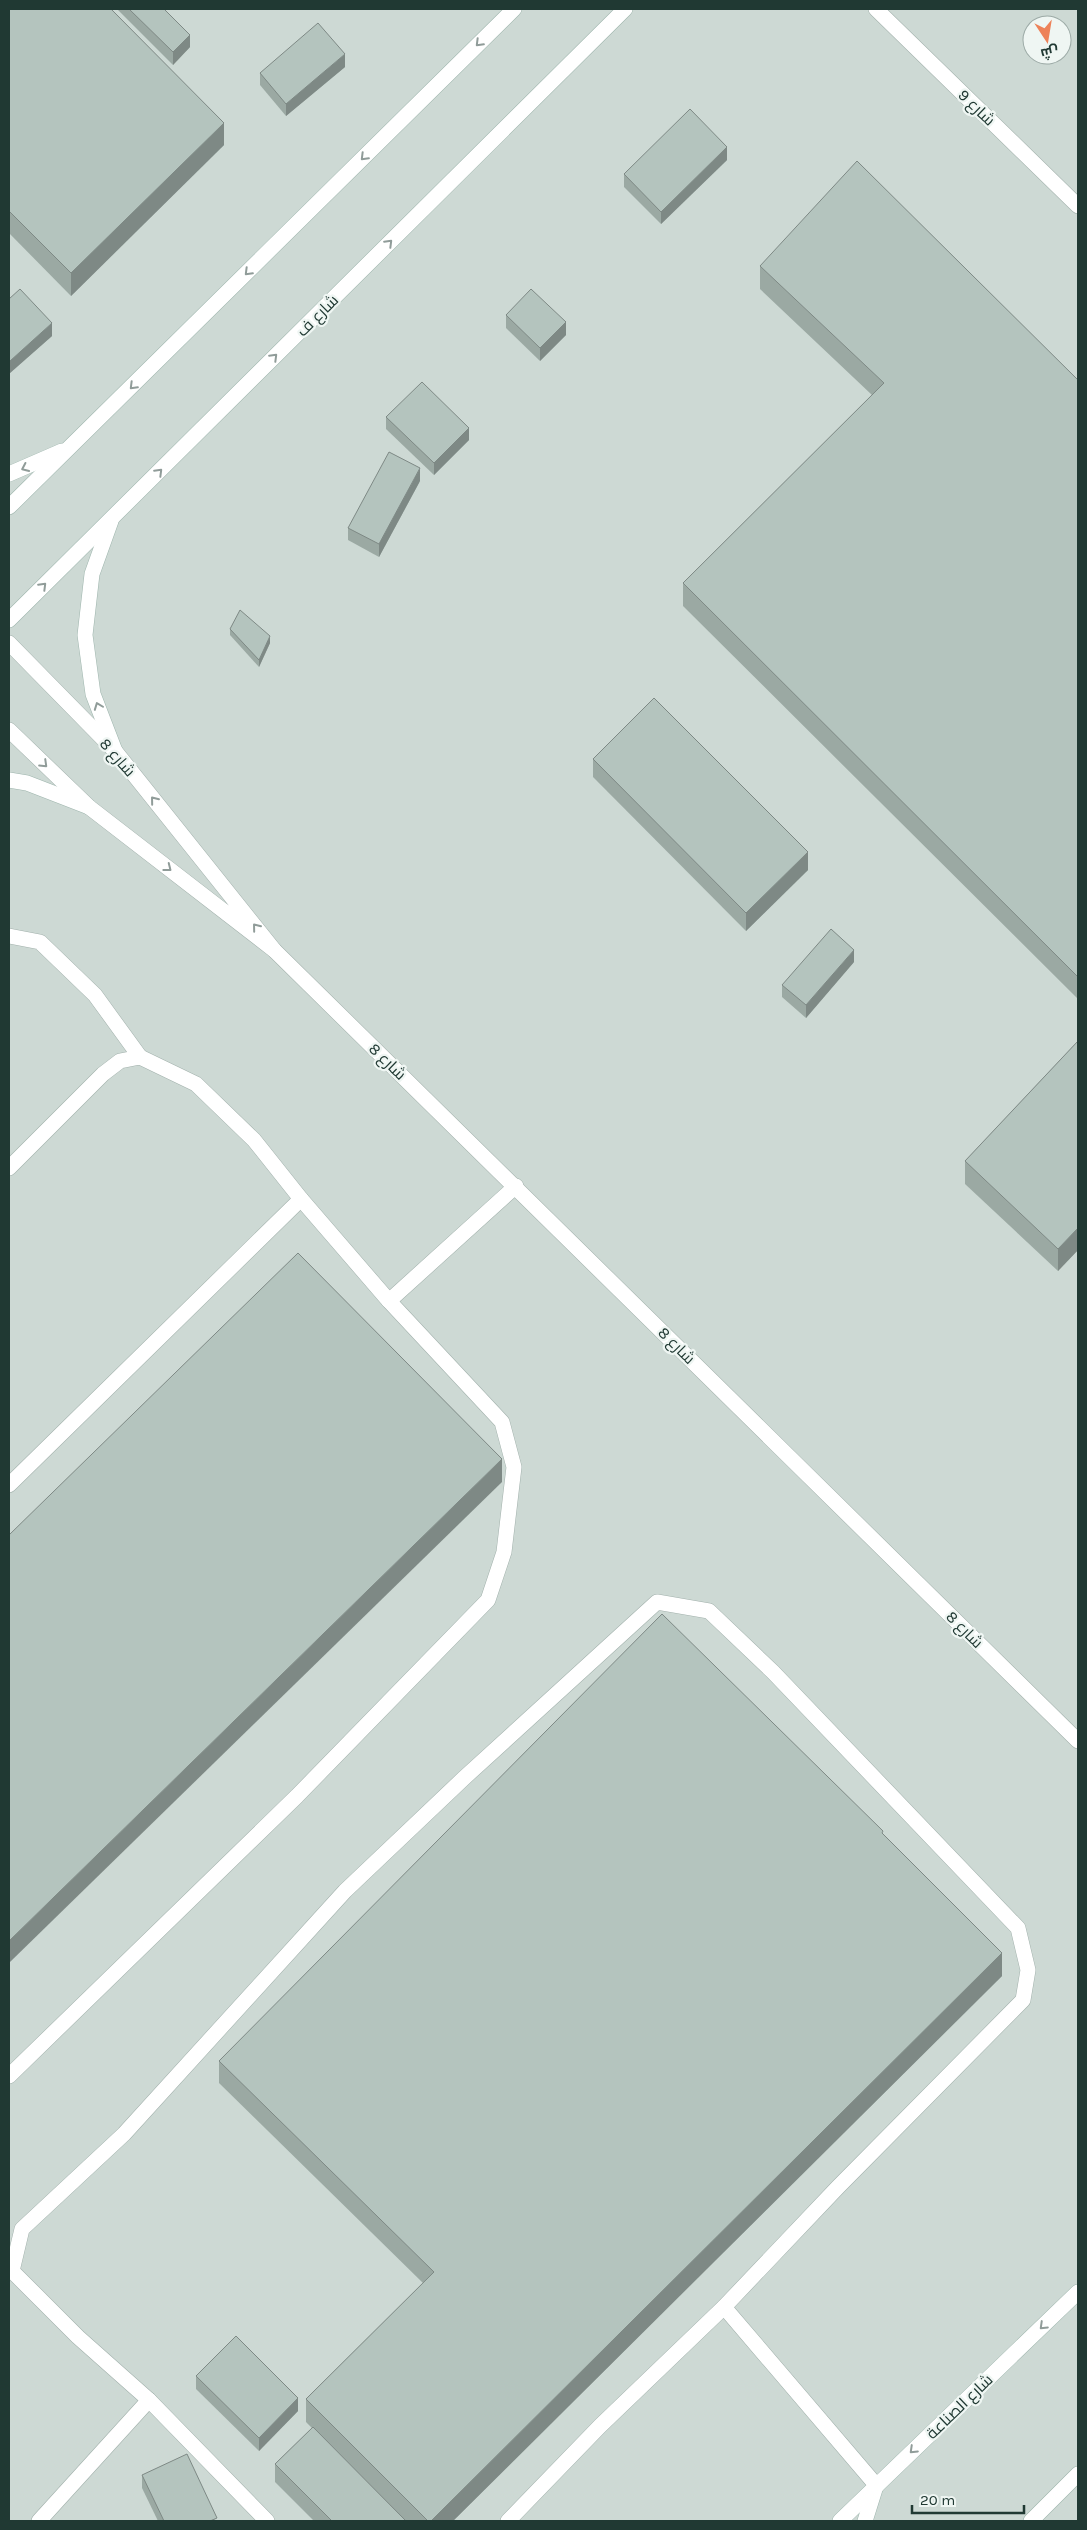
<svg xmlns="http://www.w3.org/2000/svg" width="1087" height="2530" viewBox="0 0 1087 2530" font-family="Karla,Cairo,sans-serif">
  <style>
    .built { fill: #cdd9d4; fill-rule: evenodd }
    .lines { fill: none; stroke-linecap: round; stroke-linejoin: round }
    .lane-casing { stroke: #a2b1ac; stroke-width: 16 }
    .street-casing { stroke: #a2b1ac; stroke-width: 16 }
    .secondary-casing { stroke: #9eb5ad; stroke-width: 16 }
    .lane { stroke: #fff; stroke-width: 15 }
    .street { stroke: #fff; stroke-width: 15 }
    .secondary { stroke: #fff; stroke-width: 15 }
    .wall { fill: #9ba9a3 }
    .shaded-wall { fill: #7e8985 }
    .building { fill: #b4c4be; stroke: #7e8985 }
    .oneway { stroke: #909c99 }
    .labels { text-anchor: middle; stroke-width: 4.5; stroke-linejoin: round; paint-order: stroke }
    .street-label { font-size: 16px; fill: #203933; stroke: #eff6f3 }
  </style>
  <rect width="100%" height="100%" fill="#dfeae5"/>
  <path class="built" d="M 9,9 L 1078,9 L 1078,2521 L 9,2521 ZM 1032,25 L 1062,25 L 1062,55 L 1032,55 Z"/>
  <g class="lines">
    <defs>
      <g id="lane">
        <polyline points="9,936 40,942 95,995 140,1057"/>
        <polyline points="9,1168 103,1074 120,1061 140,1057 196,1084 254,1140 301,1199 389,1301 502,1422 514,1467 504,1552 488,1600 297,1796 9,2076"/>
        <polyline points="389,1301 516,1186"/>
        <polyline points="9,1485 301,1199"/>
        <polyline points="724,2307 876,2485"/>
        <polyline points="39,2521 149,2400"/>
        <polyline points="267,2521 149,2400 78,2337 12,2271 22,2229 124,2134 345,1891 464,1778 657,1602 709,1611 773,1672 1018,1928 1028,1970 1023,2000 838,2187 724,2307 600,2426 508,2521"/>
      </g>
      <g id="street">
        <polyline points="876,9 1078,206"/>
        <polyline points="9,643 115,751 274,950 89,807 9,730"/>
        <polyline points="274,950 1078,1741"/>
      </g>
      <g id="secondary">
        <polyline points="9,474 62,451"/>
        <polyline points="9,507 514,9"/>
        <polyline points="111,521 92,574 85,635 93,694 115,751"/>
        <polyline points="9,620 625,9"/>
        <polyline points="9,780 27,783 89,807"/>
        <polyline points="840,2521 1078,2292"/>
        <polyline points="865,2521 876,2486"/>
        <polyline points="1031,2521 1078,2474"/>
      </g>
    </defs>
    <use href="#lane" class="lane-casing"/>
    <use href="#street" class="street-casing"/>
    <use href="#secondary" class="secondary-casing"/>
    <use href="#lane" class="lane"/>
    <use href="#street" class="street"/>
    <use href="#secondary" class="secondary"/>
  </g>
  <g class="wall">
    <polygon points="9,9 224,145 71,296 9,233"/>
    <polygon points="117,9 164,9 190,47 173,65"/>
    <polygon points="345,67 286,116 260,85 260,73"/>
    <polygon points="727,160 661,224 624,187 624,174"/>
    <polygon points="760,266 1078,380 1078,999 683,606 683,583 872,395 760,289"/>
    <polygon points="9,299 52,336 10,373 9,372"/>
    <polygon points="506,315 566,335 540,361 506,328"/>
    <polygon points="386,417 469,440 434,475 386,429"/>
    <polygon points="420,481 379,557 348,540 348,528"/>
    <polygon points="230,629 270,643 259,667 230,635"/>
    <polygon points="593,759 808,870 746,931 593,777"/>
    <polygon points="854,962 806,1018 782,997 782,985"/>
    <polygon points="1078,1041 1078,1250 1058,1271 965,1184 965,1161"/>
    <polygon points="883,1834 1002,1976 453,2521 314,2521 275,2482 275,2464 312,2428 306,2422 306,2399 423,2283 219,2083 219,2061"/>
    <polygon points="196,2376 298,2411 259,2451 196,2389"/>
    <polygon points="142,2475 217,2521 158,2521 142,2488"/>
  </g>
  <g class="shaded-wall">
    <polygon points="190,35 190,47 173,65 173,52"/>
    <polygon points="345,54 345,67 286,116 286,104"/>
    <polygon points="224,123 224,145 71,296 71,273"/>
    <polygon points="727,147 727,160 661,224 661,212"/>
    <polygon points="566,322 566,335 540,361 540,348"/>
    <polygon points="52,323 52,336 10,373 10,361"/>
    <polygon points="469,428 469,440 434,475 434,463"/>
    <polygon points="420,468 420,481 379,557 379,544"/>
    <polygon points="270,636 270,643 259,667 259,660"/>
    <polygon points="808,852 808,870 746,931 746,913"/>
    <polygon points="854,950 854,962 806,1018 806,1005"/>
    <polygon points="1078,1228 1078,1250 1058,1271 1058,1249"/>
    <polygon points="502,1459 502,1482 9,1963 9,1941"/>
    <polygon points="1002,1953 1002,1976 453,2521 431,2521"/>
    <polygon points="298,2398 298,2411 259,2451 259,2438"/>
  </g>
  <g class="building">
    <polygon points="9,9 111,9 224,123 71,273 9,211"/>
    <polygon points="129,9 164,9 190,35 173,52"/>
    <polygon points="318,23 345,54 286,104 260,73"/>
    <polygon points="690,109 727,147 661,212 624,174"/>
    <polygon points="857,161 1078,380 1078,977 683,583 884,383 760,266"/>
    <polygon points="20,289 52,323 10,361 9,360 9,299"/>
    <polygon points="531,289 566,322 540,348 506,315"/>
    <polygon points="422,382 469,428 434,463 386,417"/>
    <polygon points="389,452 420,468 379,544 348,528"/>
    <polygon points="240,610 270,636 259,660 230,629"/>
    <polygon points="654,698 808,852 746,913 593,759"/>
    <polygon points="831,929 854,950 806,1005 782,985"/>
    <polygon points="1078,1041 1078,1228 1058,1249 965,1161"/>
    <polygon points="298,1253 502,1459 9,1941 9,1535"/>
    <polygon points="662,1614 883,1831 882,1833 1002,1953 431,2521 428,2521 306,2399 434,2272 219,2061"/>
    <polygon points="236,2336 298,2398 259,2438 196,2376"/>
    <polygon points="313,2427 406,2521 332,2521 275,2464"/>
    <polygon points="187,2454 217,2518 210,2521 164,2521 142,2475"/>
  </g>
  <defs><path id="oneway-chevron" d="M-2-3.5L2.5 0L-2 3.5" fill="none" stroke-width="1.6" stroke-linecap="round" stroke-linejoin="round" transform="scale(1.25)"/></defs>
  <g class="oneway">
    <use href="#oneway-chevron" transform="translate(479 43) rotate(135)"/>
    <use href="#oneway-chevron" transform="translate(364 157) rotate(135)"/>
    <use href="#oneway-chevron" transform="translate(389 243) rotate(-45)"/>
    <use href="#oneway-chevron" transform="translate(248 272) rotate(135)"/>
    <use href="#oneway-chevron" transform="translate(274 357) rotate(-45)"/>
    <use href="#oneway-chevron" transform="translate(133 386) rotate(135)"/>
    <use href="#oneway-chevron" transform="translate(25 468) rotate(155)"/>
    <use href="#oneway-chevron" transform="translate(159 472) rotate(-45)"/>
    <use href="#oneway-chevron" transform="translate(43 586) rotate(-45)"/>
    <use href="#oneway-chevron" transform="translate(98 706) rotate(-111)"/>
    <use href="#oneway-chevron" transform="translate(44 764) rotate(44)"/>
    <use href="#oneway-chevron" transform="translate(154 800) rotate(-129)"/>
    <use href="#oneway-chevron" transform="translate(168 868) rotate(38)"/>
    <use href="#oneway-chevron" transform="translate(256 927) rotate(-129)"/>
    <use href="#oneway-chevron" transform="translate(1043 2326) rotate(136)"/>
    <use href="#oneway-chevron" transform="translate(913 2450) rotate(136)"/>
  </g>
  <g class="labels">
    <g class="street-label">
      <text transform="translate(977 107) rotate(44)" y="6">شارع 9</text>
      <text transform="translate(317 315) rotate(-45)" y="6">شارع ف</text>
      <text transform="translate(118 757) rotate(49)" y="6">شارع 8</text>
      <text transform="translate(388 1061) rotate(44)" y="6">شارع 8</text>
      <text transform="translate(677 1345) rotate(45)" y="6">شارع 8</text>
      <text transform="translate(965 1629) rotate(45)" y="6">شارع 8</text>
      <text transform="translate(959 2406) rotate(-44)" y="6">شارع الصناعة</text>
    </g>
  </g>
  <rect width="1087" height="2530" fill="none" stroke="#203933" stroke-width="20"/>
  <g transform="translate(1047 40) rotate(168)"><circle r="24" fill="#eff6f3" stroke="#9caaa6"/>
  <path d="M0-4L9 19L0 12L-9 19Z" fill="#ed8259"/>
  <text y="-8" font-size="14" font-weight="bold" text-anchor="middle" fill="#203933">ش</text>
  </g>
  <path d="M912 2505v8h112v-8" fill="none" stroke="#203933" stroke-width="2.5"/>
  <text x="920" y="2505" font-size="15" fill="#203933" stroke="#eff6f3" stroke-width="4" paint-order="stroke">20 m</text>
</svg>
